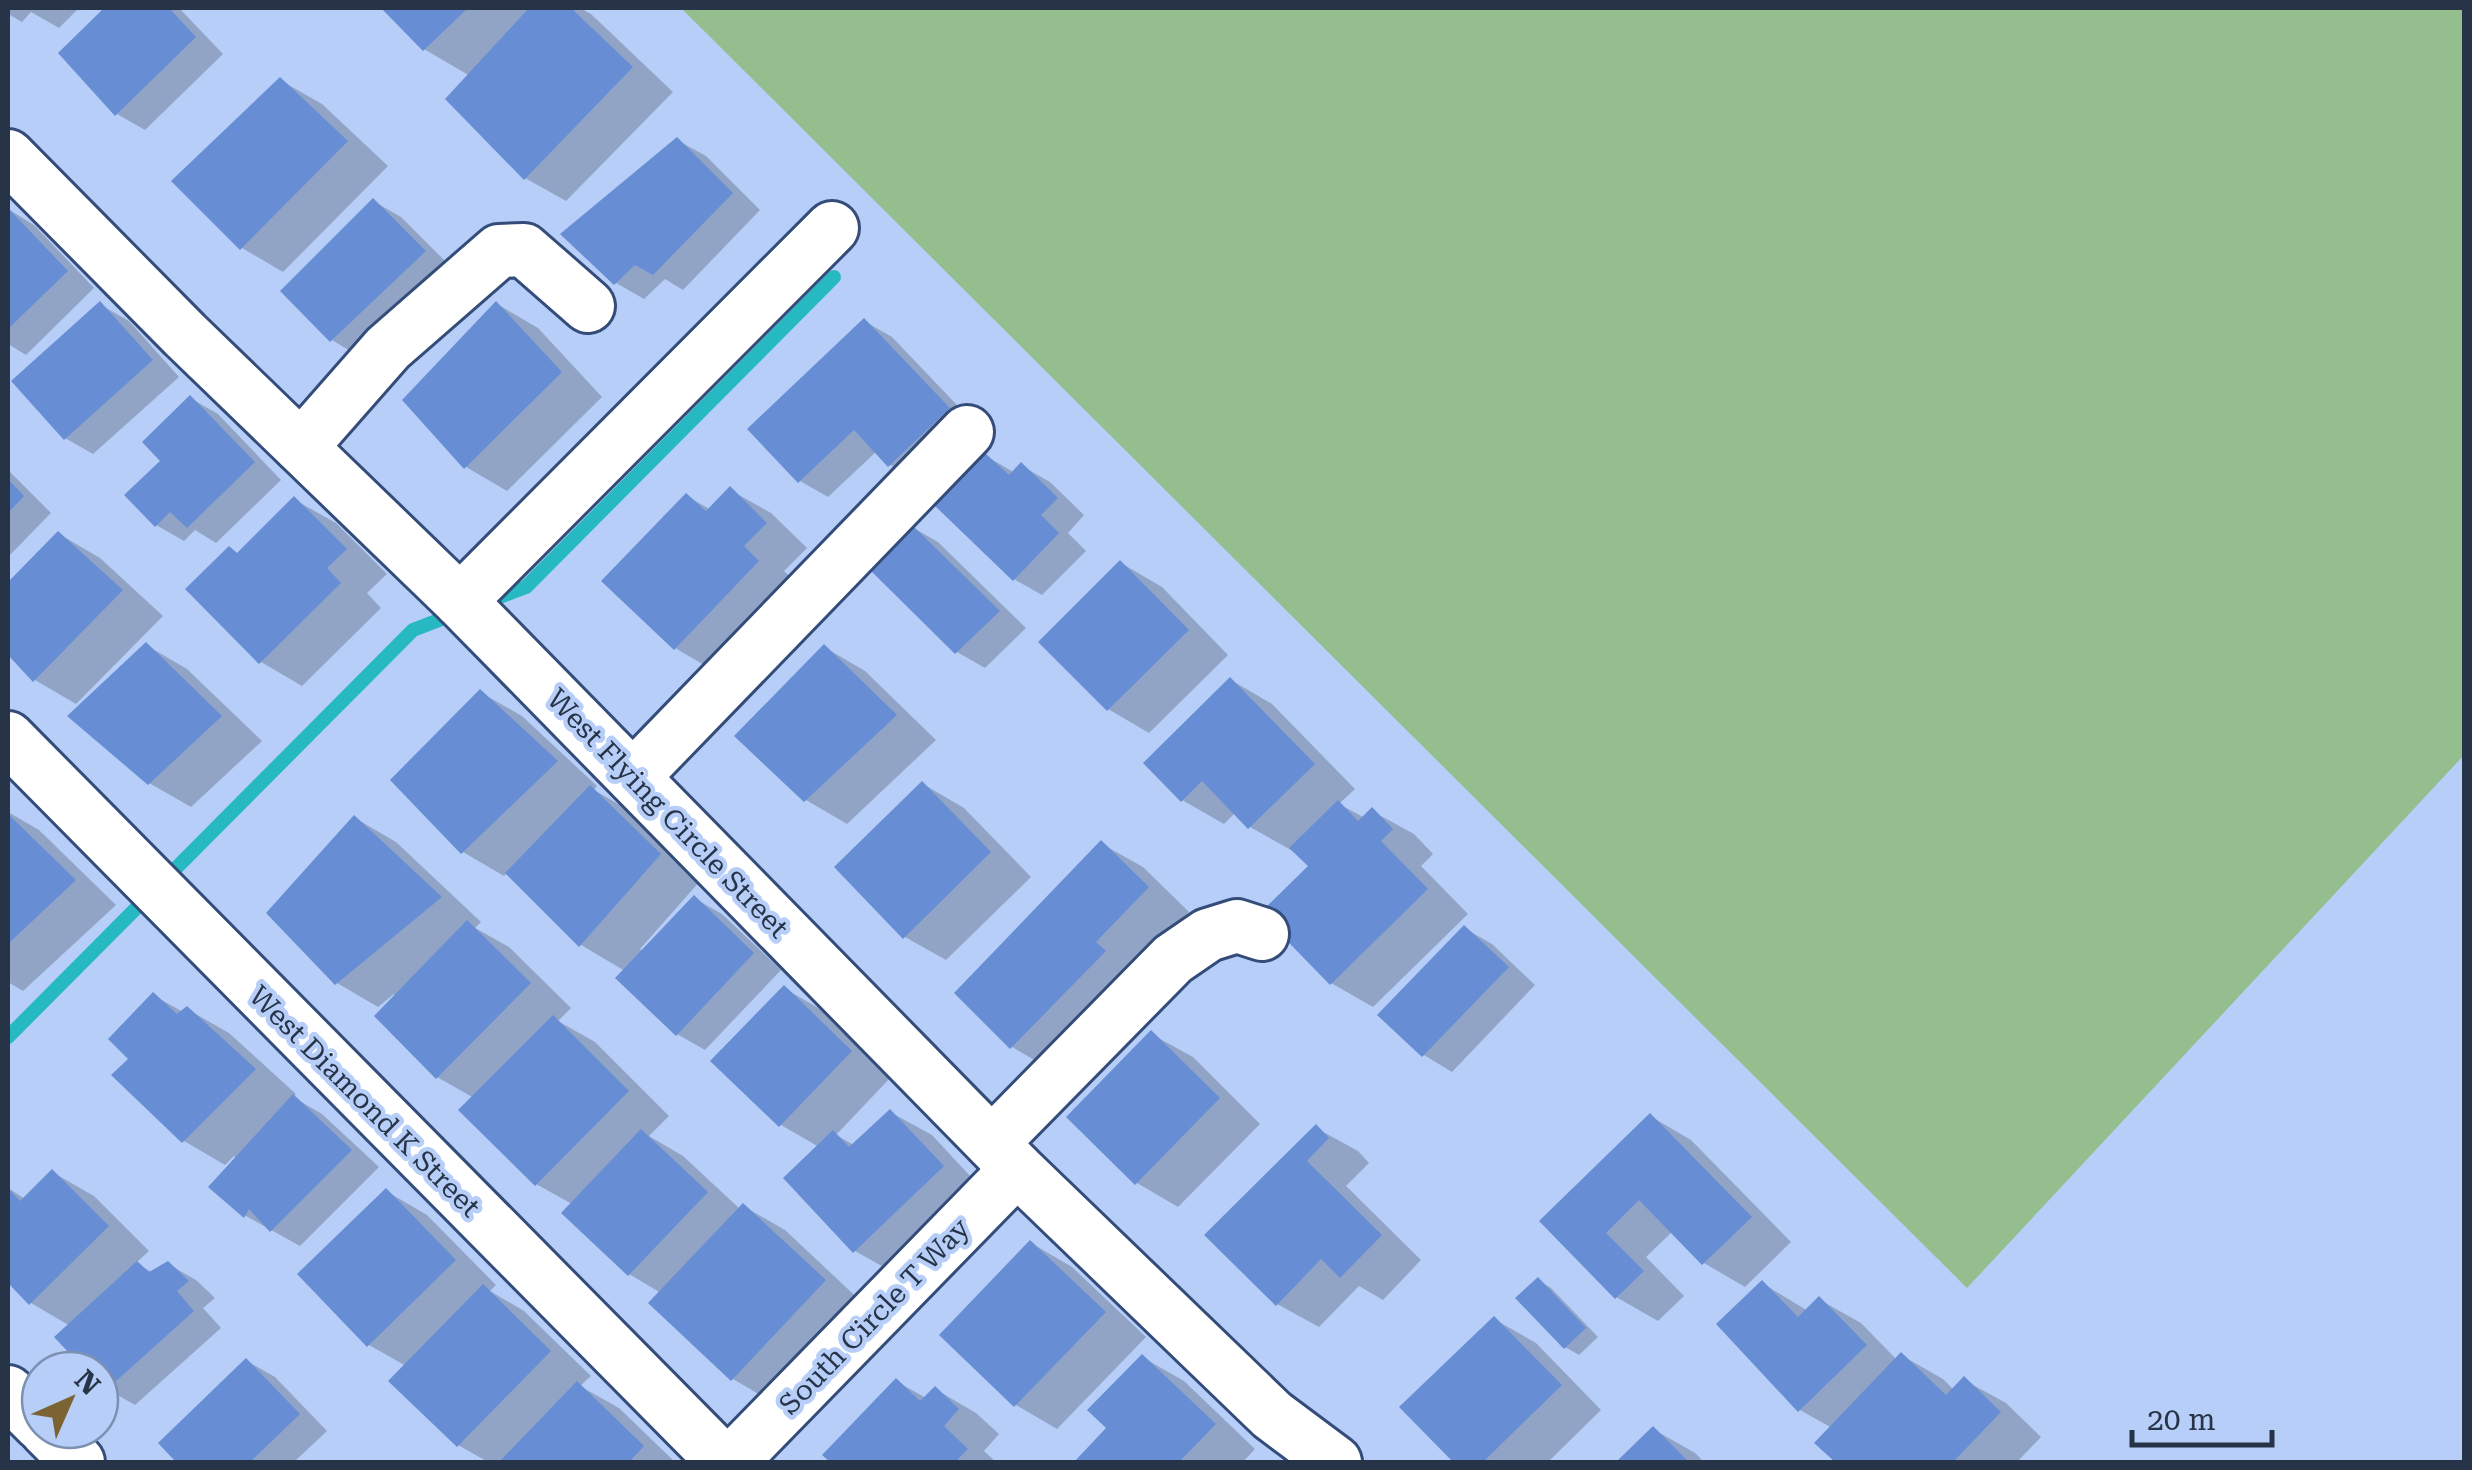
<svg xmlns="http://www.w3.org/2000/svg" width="2472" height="1470" viewBox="0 0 2472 1470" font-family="'Roboto Serif',serif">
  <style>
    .green { fill: #94be8e }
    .shadow { fill: #0003 }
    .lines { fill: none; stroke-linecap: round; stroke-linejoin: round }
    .stream { stroke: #26b9c2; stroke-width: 14 }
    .building { fill: #678ed5 }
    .minor-casing { stroke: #334c79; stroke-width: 58 }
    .minor { stroke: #fff; stroke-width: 52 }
    .labels { text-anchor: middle; stroke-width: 9; stroke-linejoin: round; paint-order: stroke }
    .street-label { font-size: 28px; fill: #273347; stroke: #b6cef8 }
  </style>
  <rect width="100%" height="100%" fill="#b6cef8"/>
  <polygon class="green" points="681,8 2464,8 2464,755 1967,1288"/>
  <g class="shadow">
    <polygon points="8,8 79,8 59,28 31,12 22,22 8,14"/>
    <polygon points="108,8 179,8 223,54 145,130 117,114 62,53"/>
    <polygon points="384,8 580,8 591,14 673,92 566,201 525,178 470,76 424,49"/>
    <polygon points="280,80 322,104 388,166 283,272 242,248 174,181"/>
    <polygon points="677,140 706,156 760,210 683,290 665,279 644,299 616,283"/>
    <polygon points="373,201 401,217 452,268 360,357 332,340"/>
    <polygon points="8,209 34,225 94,288 26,355 8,344"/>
    <polygon points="497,304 538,328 602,397 507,491 466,467 406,400"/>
    <polygon points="101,305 129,321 179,377 93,454 65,438"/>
    <polygon points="864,321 892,337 976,425 918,481 890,465 877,451 828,497 800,481"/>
    <polygon points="190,398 218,414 281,480 216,543 195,530 184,541 156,525 163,461"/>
    <polygon points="986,456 1015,473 1022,466 1050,482 1084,515 1068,533 1086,551 1042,595 1014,579"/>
    <polygon points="8,470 51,513 8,557"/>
    <polygon points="730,490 771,513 807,548 784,571 799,586 716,672 675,648 687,496 711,510"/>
    <polygon points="295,500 336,523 387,574 367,593 381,608 302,686 261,662 230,549 239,554"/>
    <polygon points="910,526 938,542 1026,628 985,668 957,652 870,567"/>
    <polygon points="59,534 100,558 163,616 76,704 35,680 8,651 8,586"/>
    <polygon points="1121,563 1162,587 1228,655 1149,733 1108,709"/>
    <polygon points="146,645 187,669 262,741 191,807 149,783"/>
    <polygon points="824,647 865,671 936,740 847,824 806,800 738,736"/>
    <polygon points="1231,680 1272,704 1355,789 1339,804 1365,818 1372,811 1414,834 1433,854 1421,866 1468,914 1373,1007 1331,983 1311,866 1293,848 1291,850 1250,827 1236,812 1224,824 1182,800"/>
    <polygon points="480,692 522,716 597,786 594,790 632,812 701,880 640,949 643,952 694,898 722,914 781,970 705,1050 677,1034 625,971 581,945 508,872 504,876 463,852 394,780"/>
    <polygon points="923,784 964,808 1031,877 946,960 905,937"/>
    <polygon points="8,812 39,830 116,905 23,991 8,982"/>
    <polygon points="355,818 396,842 481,922 475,928 509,947 571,1008 558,1021 595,1042 669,1116 649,1136 683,1156 740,1209 743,1206 785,1230 866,1306 774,1403 733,1379 661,1293 629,1274 572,1204 536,1184 474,1098 437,1077 394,994 378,1007 337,983"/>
    <polygon points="1102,844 1143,867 1189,912 1136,967 1053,1071 1012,1047"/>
    <polygon points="1464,928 1492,944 1535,985 1452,1072 1424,1055 1381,1015"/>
    <polygon points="784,988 825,1012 892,1076 836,1135 854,1145 890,1112 932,1135 984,1191 896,1274 855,1251 819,1147 781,1125"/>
    <polygon points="153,995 183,1012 187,1009 229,1033 296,1094 293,1097 322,1114 379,1167 300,1246 246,1216 211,1187 237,1159 234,1156 225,1165 184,1141 132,1059"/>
    <polygon points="1151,1034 1193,1057 1260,1124 1178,1207 1137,1183"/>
    <polygon points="1650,1116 1691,1140 1791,1242 1745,1287 1704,1263 1673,1231 1646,1257 1684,1296 1658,1321 1616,1297 1542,1221"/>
    <polygon points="1316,1128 1358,1151 1369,1163 1346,1186 1421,1260 1383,1300 1359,1286 1319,1327 1277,1304 1207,1235"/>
    <polygon points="52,1172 94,1196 149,1251 136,1263 153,1273 168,1264 196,1280 215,1298 203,1308 221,1328 135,1405 107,1389 100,1382 100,1370 89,1370 70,1326 31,1303 8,1279 8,1188 25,1199"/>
    <polygon points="386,1191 427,1215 496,1285 490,1291 524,1311 591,1376 580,1386 619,1408 675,1462 488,1462 458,1445 406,1366 369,1345"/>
    <polygon points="1031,1243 1072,1267 1146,1337 1057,1429 1016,1405 942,1335"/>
    <polygon points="1538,1280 1551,1288 1598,1337 1579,1355 1565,1347"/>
    <polygon points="1762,1283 1808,1311 1820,1300 1861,1323 1897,1360 1901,1355 1943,1379 1954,1390 1964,1380 2006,1403 2041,1437 2017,1462 1839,1462 1818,1443 1832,1428 1800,1410"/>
    <polygon points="1494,1319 1536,1343 1601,1410 1548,1462 1456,1462 1403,1408"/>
    <polygon points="1142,1357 1184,1381 1255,1449 1243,1462 1080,1462 1110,1428"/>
    <polygon points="247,1361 275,1377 327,1431 294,1462 180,1462 161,1443"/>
    <polygon points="896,1381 926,1398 935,1389 976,1413 999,1434 984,1451 996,1462 833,1462 825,1455"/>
    <polygon points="1653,1429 1695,1453 1704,1462 1620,1462"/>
  </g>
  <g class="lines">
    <g class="stream">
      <polyline points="486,602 526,587 834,277"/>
      <polyline points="8,1037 413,630 457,613"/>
    </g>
  </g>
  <g class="building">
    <polygon points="104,8 169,8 196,37 115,116 58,53"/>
    <polygon points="381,8 468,8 423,51"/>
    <polygon points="529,8 571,8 633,67 524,180 445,99"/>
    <polygon points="280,77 348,141 240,250 171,181"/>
    <polygon points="677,137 733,193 653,275 635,265 614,285 560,234"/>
    <polygon points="373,198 426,251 330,342 280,291"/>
    <polygon points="8,208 68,271 8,329"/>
    <polygon points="100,301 153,360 64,440 11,381"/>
    <polygon points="496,301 562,372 464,469 402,400"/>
    <polygon points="864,318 950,408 888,467 854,430 798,483 747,429"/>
    <polygon points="190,395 255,462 187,528 170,512 155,527 124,495 160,461 142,442"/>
    <polygon points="985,453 1009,475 1021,462 1058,498 1041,515 1059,533 1013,581 934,505"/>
    <polygon points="8,479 24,496 8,513"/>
    <polygon points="730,486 767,523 744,546 759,561 674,650 601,581 686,493 706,511"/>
    <polygon points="294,496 347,549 327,568 341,583 259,664 185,589 229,546 237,553"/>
    <polygon points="910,523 1000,611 955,654 867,567"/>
    <polygon points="58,531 123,590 33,682 8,655 8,582"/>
    <polygon points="1120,560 1189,630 1107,711 1038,642"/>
    <polygon points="146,642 222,716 148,785 67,716"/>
    <polygon points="824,644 897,715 804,802 734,736"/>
    <polygon points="1230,677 1315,764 1248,829 1202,781 1181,802 1143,763"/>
    <polygon points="480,689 558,761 461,854 390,780"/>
    <polygon points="922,781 991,852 903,939 834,867"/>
    <polygon points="590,785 661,854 579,947 505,873"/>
    <polygon points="1338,800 1358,821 1372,807 1393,829 1381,841 1428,889 1330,985 1260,913 1308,866 1289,848"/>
    <polygon points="8,814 76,880 8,944"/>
    <polygon points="354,815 442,897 335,985 266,913"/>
    <polygon points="1101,840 1149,887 1096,942 1106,951 1010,1049 954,993"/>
    <polygon points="694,895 754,953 676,1036 615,978"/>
    <polygon points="467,920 531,983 436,1079 374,1016"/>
    <polygon points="1464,925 1509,967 1422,1057 1377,1015"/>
    <polygon points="784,985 852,1051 779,1127 710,1061"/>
    <polygon points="153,992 177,1014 187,1006 256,1069 182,1143 111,1075 128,1059 108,1039"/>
    <polygon points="553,1015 629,1091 535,1186 458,1110"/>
    <polygon points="1151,1030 1220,1098 1135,1185 1066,1117"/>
    <polygon points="293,1094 352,1150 270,1232 249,1209 244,1218 208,1187"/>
    <polygon points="890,1109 944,1166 853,1253 783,1178 833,1130 849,1147"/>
    <polygon points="1650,1113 1752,1217 1702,1265 1639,1200 1606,1233 1644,1271 1615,1299 1539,1221"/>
    <polygon points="1316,1124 1329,1138 1307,1161 1382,1235 1340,1278 1321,1259 1276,1306 1204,1235"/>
    <polygon points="641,1129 708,1192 628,1276 561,1213"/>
    <polygon points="52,1169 109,1226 29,1305 8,1283 8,1188 20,1201"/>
    <polygon points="386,1188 456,1260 367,1347 297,1274"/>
    <polygon points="743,1203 826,1280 731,1381 648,1303"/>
    <polygon points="1030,1240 1106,1312 1014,1407 939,1335"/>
    <polygon points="137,1261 149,1272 168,1261 189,1281 177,1291 194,1311 105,1391 100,1385 100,1370 85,1370 54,1337"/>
    <polygon points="1538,1277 1586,1328 1564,1349 1515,1298"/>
    <polygon points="1762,1280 1798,1317 1819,1296 1867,1345 1798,1412 1716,1324"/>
    <polygon points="483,1284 551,1351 457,1447 388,1381"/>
    <polygon points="1494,1316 1562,1385 1483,1462 1453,1462 1399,1407"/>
    <polygon points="1901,1352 1946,1395 1964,1376 2001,1412 1953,1462 1835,1462 1814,1443"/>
    <polygon points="1142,1354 1216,1424 1179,1462 1074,1462 1106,1428 1087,1410"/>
    <polygon points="246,1358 300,1414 250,1462 176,1462 158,1443"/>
    <polygon points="896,1378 920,1401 935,1386 959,1409 944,1426 968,1449 955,1462 830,1462 822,1455"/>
    <polygon points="577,1381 644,1446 629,1462 499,1462"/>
    <polygon points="1653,1426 1689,1462 1616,1462"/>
  </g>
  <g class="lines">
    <defs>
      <g id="minor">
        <polyline points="8,156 185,335 460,601 1017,1169 1272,1415 1335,1462"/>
        <polyline points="301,447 388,348 499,251 524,250 588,306"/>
        <polyline points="460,601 832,228"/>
        <polyline points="8,738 724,1462"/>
        <polyline points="633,777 967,432"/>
        <polyline points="992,1143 1173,959 1208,935 1237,926 1262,934"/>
        <polyline points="8,1392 40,1424"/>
        <polyline points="46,1430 78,1462"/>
        <polyline points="731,1462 1017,1169"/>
      </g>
    </defs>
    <use href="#minor" class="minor-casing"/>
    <use href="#minor" class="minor"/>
  </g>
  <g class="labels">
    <g class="street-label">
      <text transform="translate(668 813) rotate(46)" y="10">West Flying Circle Street</text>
      <text transform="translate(365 1101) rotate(45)" y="10">West Diamond K Street</text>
      <text transform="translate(874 1316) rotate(-46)" y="10">South Circle T Way</text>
    </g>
  </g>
  <rect width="2472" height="1470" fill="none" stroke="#273347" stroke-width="20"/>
  <g transform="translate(70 1400) rotate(45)"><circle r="48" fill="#b6cef8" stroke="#7d90b1" stroke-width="2.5"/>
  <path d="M0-8L18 38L0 25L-18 38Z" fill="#7c6334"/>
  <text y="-15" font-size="28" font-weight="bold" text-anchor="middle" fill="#273347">N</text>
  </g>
  <path d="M2132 1430v15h140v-15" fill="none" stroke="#273347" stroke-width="5"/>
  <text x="2147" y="1430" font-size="30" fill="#273347" stroke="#b6cef8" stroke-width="8" paint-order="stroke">20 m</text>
</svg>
